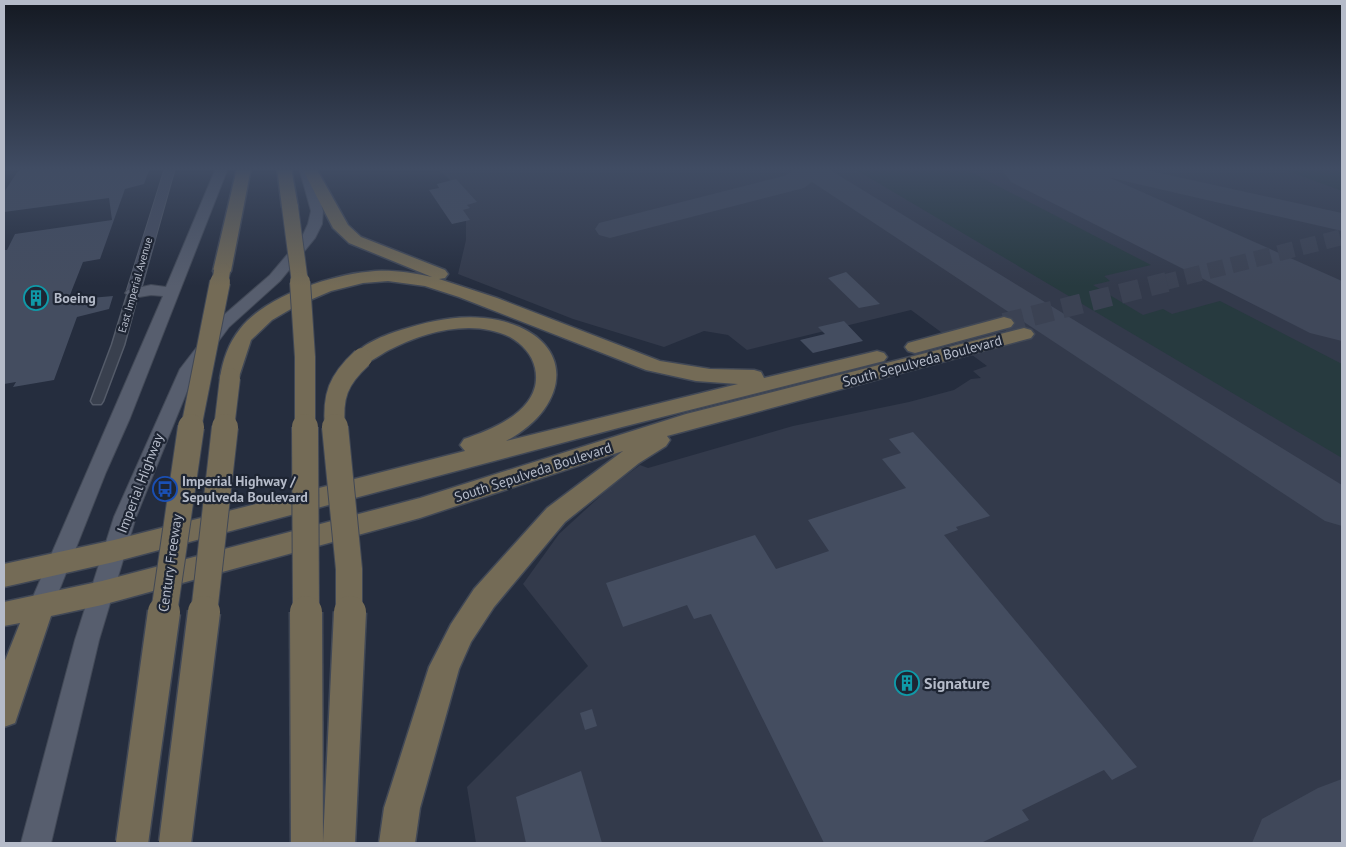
<svg xmlns="http://www.w3.org/2000/svg" width="1346" height="847" viewBox="0 0 1346 847" font-family="'PT Sans',sans-serif">
  <style>
    .airport { fill: #333a4b }
    .green { fill: #273a3f }
    .lines { fill: none; stroke-linecap: round; stroke-linejoin: round }
    .taxiway { fill: #40485a; fill-rule: evenodd }
    .runway { fill: #40485a; fill-rule: evenodd }
    .building { fill: #444d60 }
    .highway-tunnel-far1 { stroke: #3b4253; stroke-width: 16; stroke-dasharray: 16 8; stroke-linecap: butt }
    .highway-tunnel { stroke: #3b4253; stroke-width: 20; stroke-dasharray: 20 10; stroke-linecap: butt }
    .street-casing { stroke: #545b69; stroke-width: 3 }
    .secondary-casing { stroke: #545b69; stroke-width: 2 }
    .primary-casing { stroke: #424957; stroke-width: 2 }
    .highway-casing { stroke: #414856; stroke-width: 3 }
    .street { fill: #39404e; fill-rule: evenodd }
    .secondary { fill: #474e61; fill-rule: evenodd }
    .primary { fill: #575e6e; fill-rule: evenodd }
    .highway { fill: #746b56; fill-rule: evenodd }
    .highway-bridge-far3-casing { stroke: #414856; stroke-width: 18; stroke-linecap: butt }
    .highway-bridge-far2-casing { stroke: #414856; stroke-width: 22; stroke-linecap: butt }
    .highway-bridge-far1-casing { stroke: #414856; stroke-width: 28; stroke-linecap: butt }
    .highway-bridge-casing { stroke: #414856; stroke-width: 35; stroke-linecap: butt }
    .highway-bridge-far3 { stroke: #746b56; stroke-width: 16 }
    .highway-bridge-far2 { stroke: #746b56; stroke-width: 20 }
    .highway-bridge-far1 { stroke: #746b56; stroke-width: 26 }
    .highway-bridge { stroke: #746b56; stroke-width: 32 }
    .labels { text-anchor: middle; stroke-width: 4.5; stroke-linejoin: round; paint-order: stroke }
    .far-street-label { font-size: 11px; fill: #b5bbc9; stroke: #1e2533 }
    .poi-label { font-size: 14px; font-weight: bold; fill: #b5bbc9; stroke: #1e2533; text-anchor: start }
    .street-label { font-size: 14px; fill: #b5bbc9; stroke: #1e2533 }
    .near-poi-label { font-size: 16px; font-weight: bold; fill: #b5bbc9; stroke: #1e2533; text-anchor: start }
  </style>
  <rect width="100%" height="100%" fill="#252d3e"/>
  <polygon class="airport" points="436,168 1342,168 1342,843 476,843 467,787 588,666 523,584 559,534 608,489 640,465 648,468 793,426 909,402 954,390 971,379 981,378 973,371 987,366 911,310 747,350 728,335 704,331 664,347 573,319 458,274 466,240 466,220 453,201 464,198 447,177"/>
  <g class="green">
    <polygon points="853,168 963,168 1151,265 1104,276 1110,281 1093,285 1143,315 1163,309 1172,314 1220,301 1342,364 1342,458"/>
    <polygon points="1280,168 1342,168 1342,191"/>
  </g>
  <g class="lines">
    <g class="taxiway">
      <polygon points="792,168 827,168 1342,485 1342,526 1325,521 812,182 804,188 610,238 599,235 595,229 599,223 784,176 792,172"/>
      <polygon points="1063,168 1137,168 1342,213 1342,231 1107,177 1306,285 1311,292 1306,299 1294,302 1282,299 1099,196 1067,174"/>
      <polygon points="1342,779 1342,843 1252,843 1262,819 1318,788"/>
    </g>
    <polygon class="runway" points="1001,168 1088,168 1342,281 1342,341 1310,333 1011,182"/>
  </g>
  <g class="building">
    <polygon points="20,168 150,168 144,184 125,189 100,259 83,262 68,300 113,296 109,309 77,317 54,380 13,387 16,382 4,384 4,250 7,250 15,234 112,220 109,198 4,212 4,192"/>
    <polygon points="456,179 477,202 467,205 470,208 463,210 470,220 452,224 429,190 439,188 437,184"/>
    <polygon points="846,272 880,304 859,308 828,278"/>
    <polygon points="844,321 863,341 813,353 800,340 825,334 818,327"/>
    <polygon points="913,432 990,516 956,527 958,530 944,535 1137,767 1112,780 1104,770 1022,810 1029,820 981,843 824,843 711,614 694,619 687,605 623,627 606,583 755,535 776,569 829,551 808,520 906,488 882,459 901,453 889,439"/>
    <polygon points="592,709 597,726 585,730 580,713"/>
    <polygon points="581,771 602,843 526,843 516,797"/>
  </g>
  <g class="lines">
    <polyline class="highway-tunnel-far1" points="1162,283 1342,237"/>
    <polyline class="highway-tunnel" points="1004,323 1167,282"/>
    <defs>
      <polygon id="street" points="133,290 138,293 124,345 103,401 101,404 93,404 91,401 112,345 128,293"/>
      <polygon id="secondary" points="165,168 175,168 140,293 138,296 128,296 126,293"/>
      <g id="primary">
        <polygon points="216,168 228,168 130,418 106,472 53,606 49,613 41,616 33,613 29,606 163,296 151,295 133,298 125,293 128,290 151,285 166,287"/>
        <polygon points="299,168 311,168 323,211 322,224 315,238 280,281 229,327 194,374 136,517 99,640 51,843 21,843 75,640 114,517 180,369 217,321 270,275 302,237 308,224 311,211"/>
      </g>
      <g id="highway">
        <polygon points="237,168 251,168 231,271 228,275 216,275 213,271"/>
        <polygon points="277,168 291,168 298,207 295,210 290,212 282,207"/>
        <path d="M 302,168 L 316,168 L 348,225 L 361,237 L 445,270 L 448,274 L 445,278 L 439,279 L 497,298 L 660,361 L 710,369 L 754,370 L 761,372 L 764,378 L 877,351 L 884,353 L 887,357 L 884,361 L 622,427 L 114,562 L 4,587 L 4,564 L 114,540 L 465,451 L 460,445 L 464,439 C 494,429 544,409 535,368 C 532,354 522,344 510,337 C 472,318 424,332 389,350 C 377,356 369,366 355,362 L 352,358 C 361,344 385,335 401,330 C 432,320 465,313 498,320 C 578,338 571,407 506,441 L 738,384 L 696,381 L 646,370 L 459,297 L 425,286 L 388,281 L 363,283 L 331,291 L 296,306 L 272,320 L 251,340 L 237,383 L 230,385 L 223,383 L 220,378 C 223,360 228,344 240,329 C 266,295 334,274 375,271 C 394,270 414,273 432,277 L 349,243 L 333,228 Z"/>
        <polygon points="1004,317 1011,319 1014,323 1011,327 915,353 908,351 905,347 908,343"/>
        <polygon points="1024,328 1031,330 1034,334 1031,338 667,436 670,440 666,446 639,463 565,522 494,607 471,642 459,669 420,808 415,843 379,843 384,808 429,667 451,624 474,589 547,508 623,451 420,518 102,605 51,616 15,723 4,727 4,663 20,623 4,626 4,602 102,581 420,498 686,414"/>
      </g>
    </defs>
    <use href="#street" class="street-casing"/>
    <use href="#secondary" class="secondary-casing"/>
    <use href="#primary" class="primary-casing"/>
    <use href="#highway" class="highway-casing"/>
    <use href="#street" class="street"/>
    <use href="#secondary" class="secondary"/>
    <use href="#primary" class="primary"/>
    <use href="#highway" class="highway"/>
    <defs>
      <g id="highway-bridge-far3">
        <polyline points="290,207 300,283"/>
        <polyline points="220,283 222,271"/>
      </g>
      <g id="highway-bridge-far2">
        <polyline points="300,282 305,357 305,428"/>
        <polyline points="191,428 220,282"/>
        <polyline points="224,428 230,378"/>
        <path d="M 335,428 C 332,396 338,380 362,358"/>
      </g>
      <g id="highway-bridge-far1">
        <polyline points="305,427 306,613"/>
        <polyline points="335,427 349,569 349,613"/>
        <polyline points="164,613 191,427"/>
        <polyline points="204,613 225,427"/>
      </g>
      <g id="highway-bridge">
        <polyline points="306,612 307,843"/>
        <polyline points="132,843 164,612"/>
        <polyline points="175,843 204,612"/>
        <polyline points="339,843 350,612"/>
      </g>
    </defs>
    <use href="#highway-bridge-far3" class="highway-bridge-far3-casing"/>
    <use href="#highway-bridge-far2" class="highway-bridge-far2-casing"/>
    <use href="#highway-bridge-far1" class="highway-bridge-far1-casing"/>
    <use href="#highway-bridge" class="highway-bridge-casing"/>
    <use href="#highway-bridge-far3" class="highway-bridge-far3"/>
    <use href="#highway-bridge-far2" class="highway-bridge-far2"/>
    <use href="#highway-bridge-far1" class="highway-bridge-far1"/>
    <use href="#highway-bridge" class="highway-bridge"/>
  </g>
  <linearGradient id="sky" x2="0" y2="1"><stop stop-color="#141922"/><stop offset="0.59" stop-color="#404c63"/><stop offset="1" stop-color="#404c63" stop-opacity="0"/></linearGradient>
  <rect width="1346" height="286" fill="url(#sky)"/>
  <defs>
    <symbol id="building-ring" viewBox="-11 -11 22 22"><circle r="9.5" fill="#1e2533" stroke="#0f9aa8" stroke-width="1.5"/><path d="M-4-6H4V6H1V3H-1V6H-4ZM-2.5-4.3h1.7v1.8h-1.7ZM.8-4.3h1.7v1.8H.8ZM-2.5-1h1.7V.8h-1.7ZM.8-1h1.7V.8H.8Z" fill="#0f9aa8"/></symbol>
    <symbol id="bus-ring" viewBox="-11 -11 22 22"><circle r="9.5" fill="#1e2533" stroke="#1a4fb4" stroke-width="1.5"/><path d="M-5-6H5V4H4V6H2V4H-2V6H-4V4H-5ZM-3.5-4V0h7V-4ZM-3.5 1.2v1.5H-2V1.2ZM2 1.2v1.5H3.5V1.2Z" fill="#1a4fb4"/></symbol>
  </defs>
  <g fill-rule="evenodd">
    <use href="#building-ring" x="22" y="284" width="28" height="28"/>
    <use href="#bus-ring" x="151" y="475" width="28" height="28"/>
    <use href="#building-ring" x="893" y="669" width="28" height="28"/>
  </g>
  <g class="labels">
    <g class="far-street-label">
      <text transform="translate(135 285) rotate(-74)" y="4">East Imperial Avenue</text>
    </g>
    <g class="poi-label">
      <text x="54" y="303">Boeing</text>
      <text x="182" y="486">Imperial Highway /<tspan x="182" dy="16">Sepulveda Boulevard</tspan></text>
    </g>
    <g class="street-label">
      <text transform="translate(922 361) rotate(-15)" y="5">South Sepulveda Boulevard</text>
      <text transform="translate(533 472) rotate(-18)" y="5">South Sepulveda Boulevard</text>
      <text transform="translate(140 483) rotate(-69)" y="5">Imperial Highway</text>
      <text transform="translate(170 563) rotate(-82)" y="5">Century Freeway</text>
    </g>
    <g class="near-poi-label">
      <text x="924" y="689">Signature</text>
    </g>
  </g>
  <rect width="1346" height="847" fill="none" stroke="#b5bbc9" stroke-width="10"/>
</svg>
